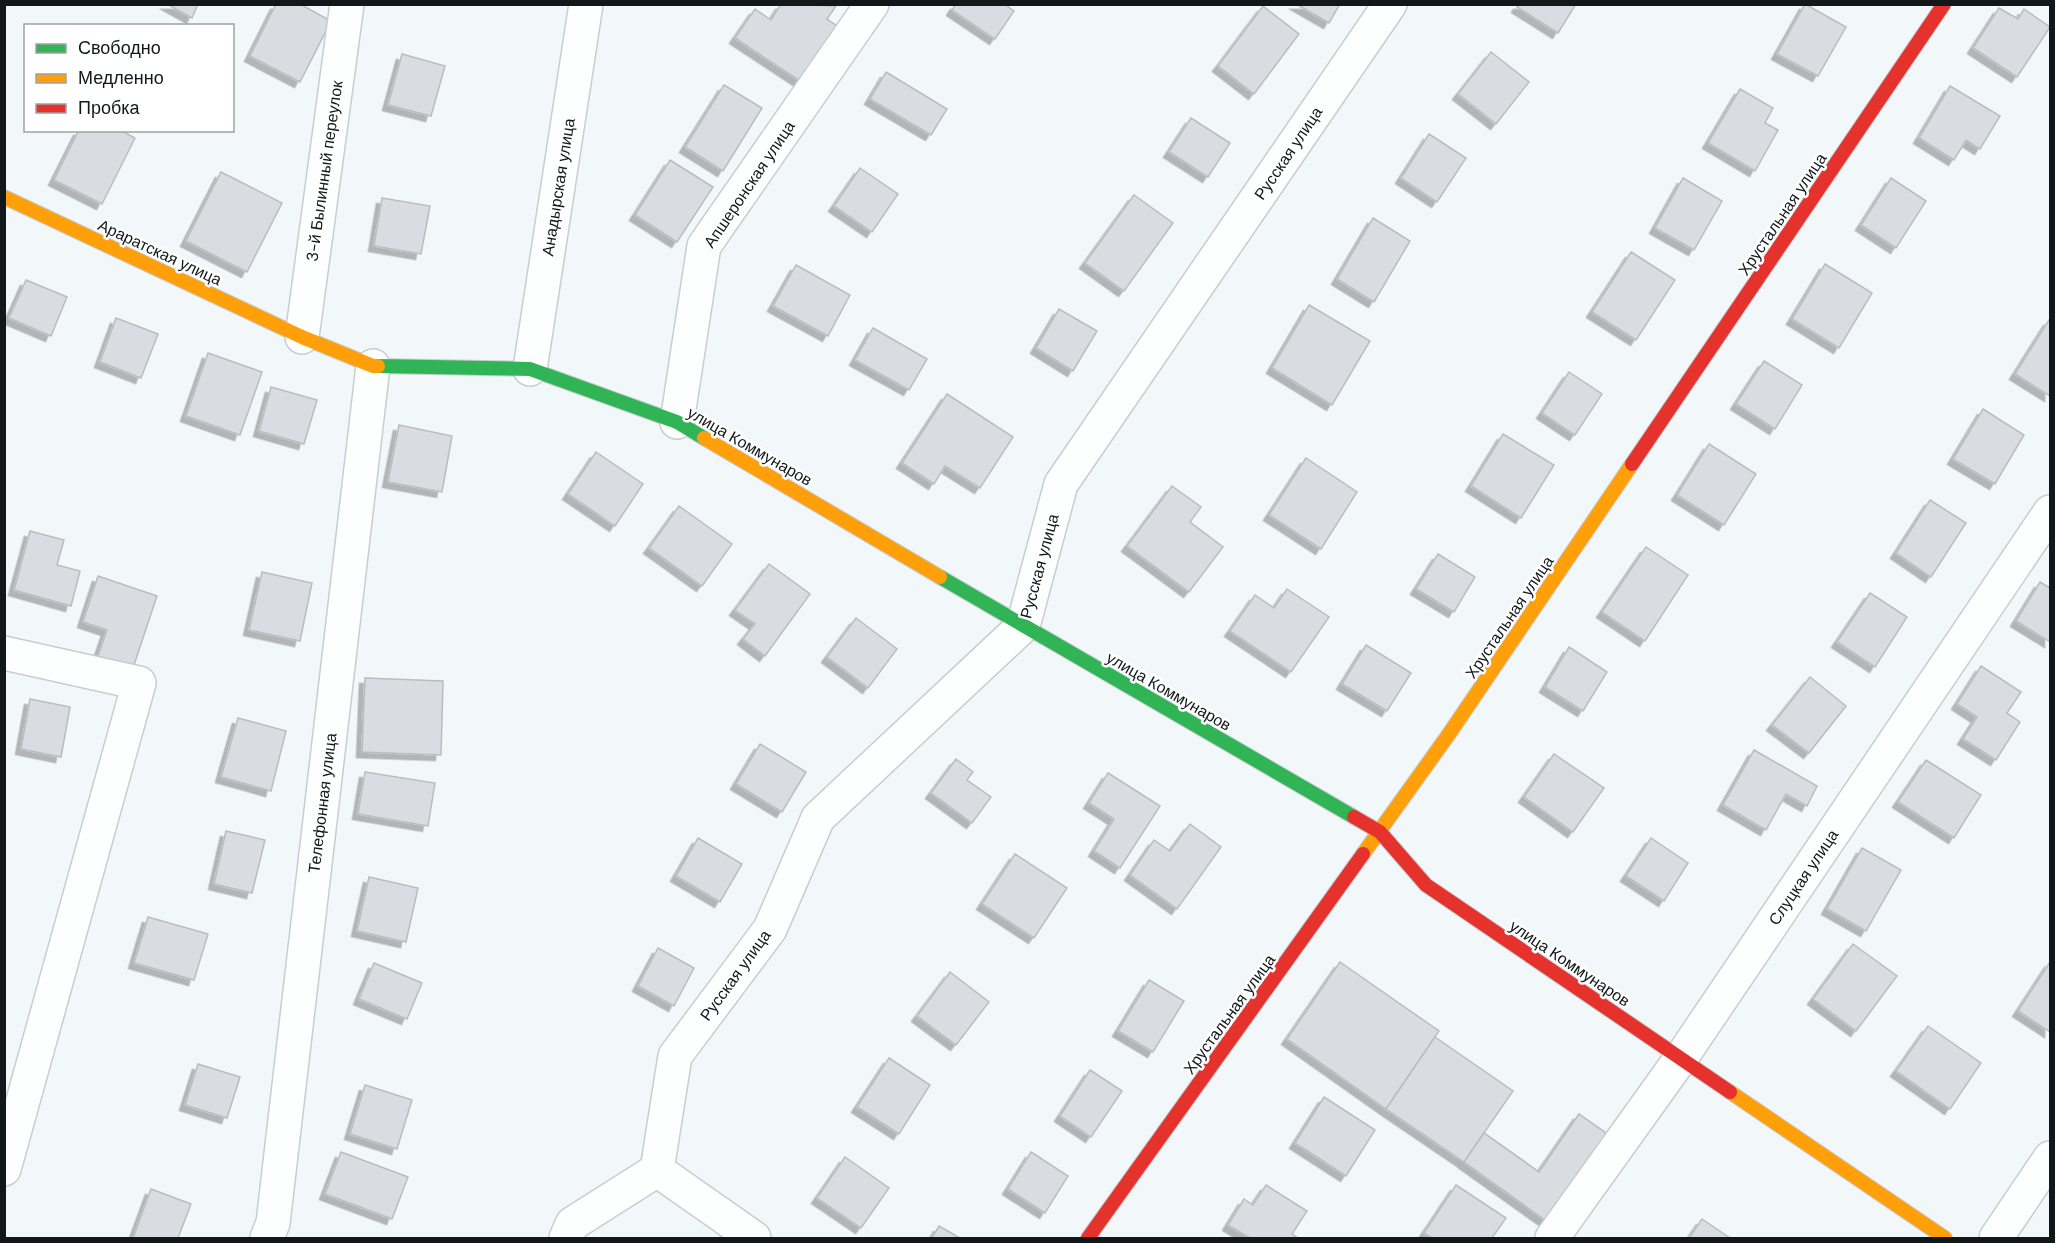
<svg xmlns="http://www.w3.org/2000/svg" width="2055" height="1243" viewBox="0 0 2055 1243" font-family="'DM Sans',sans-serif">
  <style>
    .building { fill: #d9dde1; stroke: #b9bdc1; stroke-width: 1.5; filter: url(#shadow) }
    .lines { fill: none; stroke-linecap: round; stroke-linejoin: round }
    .street-casing { stroke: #c8cdd1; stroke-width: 36 }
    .fast-casing { stroke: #c8cdd1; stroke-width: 16 }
    .slow-casing { stroke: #c8cdd1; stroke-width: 16 }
    .jam-casing { stroke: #c8cdd1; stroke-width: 16 }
    .street { stroke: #fdfefe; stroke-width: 33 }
    .fast { stroke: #30b455; stroke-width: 14 }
    .slow { stroke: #ff9f0a; stroke-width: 14 }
    .jam { stroke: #e5322d; stroke-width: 14 }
    .labels { text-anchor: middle; stroke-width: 5; stroke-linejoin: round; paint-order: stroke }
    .street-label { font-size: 16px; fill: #12171a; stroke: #fff }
  </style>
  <defs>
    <filter id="shadow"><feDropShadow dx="-5.5" dy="5.5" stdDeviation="0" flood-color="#0004"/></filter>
  </defs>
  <rect width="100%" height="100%" fill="#f2f7fa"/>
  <g class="building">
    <polygon points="167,4 198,4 192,18"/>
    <polygon points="276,4 300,4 331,21 300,82 250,56"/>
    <polygon points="781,4 836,6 827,19 843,30 806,85 735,38 755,9 771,20"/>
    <polygon points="956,4 1004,4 1014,11 995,39 952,10"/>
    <polygon points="1296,4 1340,4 1329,23"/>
    <polygon points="1519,4 1576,4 1558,33 1517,7"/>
    <polygon points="1805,4 1846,27 1818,76 1777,54"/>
    <polygon points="1263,6 1299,34 1254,94 1218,66"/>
    <polygon points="1999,8 2018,19 2024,9 2050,27 2017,77 1973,48"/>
    <polygon points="1491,52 1529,82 1496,124 1458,94"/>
    <polygon points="402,54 445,66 431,116 388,105"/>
    <polygon points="886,72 947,109 931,135 870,99"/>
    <polygon points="724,85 762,108 723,171 685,147"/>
    <polygon points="1950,86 2000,116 1980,149 1966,140 1954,160 1919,138"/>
    <polygon points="1740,89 1773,108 1765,123 1778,130 1755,171 1708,143"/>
    <polygon points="1191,118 1230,143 1208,177 1169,152"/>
    <polygon points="79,130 120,130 135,138 102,204 54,180"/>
    <polygon points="1429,134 1466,158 1437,202 1401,178"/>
    <polygon points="670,160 713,187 677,242 635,215"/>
    <polygon points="860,168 898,194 872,232 834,206"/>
    <polygon points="221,172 282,203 247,272 186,241"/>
    <polygon points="1683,178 1722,201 1694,250 1655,228"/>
    <polygon points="1891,178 1926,201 1896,248 1861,225"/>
    <polygon points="1134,195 1173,223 1124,291 1085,263"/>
    <polygon points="382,198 430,206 421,254 374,246"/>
    <polygon points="1373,218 1410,241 1374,302 1337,279"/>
    <polygon points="1631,252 1675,280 1636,340 1592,312"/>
    <polygon points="1825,264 1872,293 1839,348 1792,319"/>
    <polygon points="796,265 850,295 828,336 773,306"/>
    <polygon points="26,280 67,297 51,336 9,318"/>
    <polygon points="1309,305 1370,341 1332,405 1272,368"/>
    <polygon points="1059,309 1097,331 1073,371 1036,348"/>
    <polygon points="116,318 158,334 141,378 100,362"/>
    <polygon points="2049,320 2050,320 2050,396 2015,374"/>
    <polygon points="873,328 927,359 909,390 855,360"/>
    <polygon points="208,353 262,372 240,435 186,416"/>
    <polygon points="1764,361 1802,385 1775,429 1736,404"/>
    <polygon points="1569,372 1602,394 1575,435 1542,413"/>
    <polygon points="271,387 317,400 304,444 259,431"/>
    <polygon points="947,394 1013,437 980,488 945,466 934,484 902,463"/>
    <polygon points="1983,409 2024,435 1995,484 1953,459"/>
    <polygon points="399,425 452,436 442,492 388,482"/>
    <polygon points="1503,434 1554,465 1521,518 1471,486"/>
    <polygon points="1709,444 1756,474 1724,525 1677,495"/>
    <polygon points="596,452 643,484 615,526 568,494"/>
    <polygon points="1306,458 1357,492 1321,549 1269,515"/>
    <polygon points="1172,486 1201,507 1190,522 1223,547 1189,592 1127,546"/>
    <polygon points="1930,500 1966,523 1931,577 1896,553"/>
    <polygon points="679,506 732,544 702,586 649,548"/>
    <polygon points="30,531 64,540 57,565 80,571 71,606 14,590"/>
    <polygon points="1646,547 1688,575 1645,641 1602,612"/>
    <polygon points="1438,554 1475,577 1454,612 1416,589"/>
    <polygon points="769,564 810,594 765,656 743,639 755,624 735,610"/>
    <polygon points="262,572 312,583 300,641 249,630"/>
    <polygon points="98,576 157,596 133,668 98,656 107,630 83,622"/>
    <polygon points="2040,582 2050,588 2050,642 2016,621"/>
    <polygon points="1287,589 1329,617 1291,672 1230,631 1255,595 1274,608"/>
    <polygon points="1870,593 1907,617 1875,667 1837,642"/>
    <polygon points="856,618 897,649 868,688 827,657"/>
    <polygon points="1366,645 1411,673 1387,711 1342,684"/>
    <polygon points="1569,647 1607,672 1583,711 1545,687"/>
    <polygon points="1981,666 2021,692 2007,713 2020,722 1996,760 1963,739 1977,717 1957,704"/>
    <polygon points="1810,677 1846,706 1809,753 1772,725"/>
    <polygon points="365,678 443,681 441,755 362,752"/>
    <polygon points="30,699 70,707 61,757 21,749"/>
    <polygon points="238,718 286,731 271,791 221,777"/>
    <polygon points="760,744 806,772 782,812 736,784"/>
    <polygon points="1754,750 1817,786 1807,806 1786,794 1766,830 1723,805"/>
    <polygon points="1554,754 1604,788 1573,832 1524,797"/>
    <polygon points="956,759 973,772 967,780 991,797 972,823 931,793"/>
    <polygon points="1926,760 1981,795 1954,838 1898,802"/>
    <polygon points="365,772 435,783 428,826 358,814"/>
    <polygon points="1108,773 1160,806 1120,868 1094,851 1114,819 1089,803"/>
    <polygon points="1190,824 1221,847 1177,909 1130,875 1154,840 1170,851"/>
    <polygon points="226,831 265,840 252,893 214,884"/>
    <polygon points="698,838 742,864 720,902 676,876"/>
    <polygon points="1651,838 1688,863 1664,901 1626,876"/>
    <polygon points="1862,848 1901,870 1866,931 1827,909"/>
    <polygon points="1015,854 1067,888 1034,938 982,904"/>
    <polygon points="369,877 418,888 406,942 357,931"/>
    <polygon points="148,917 208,934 194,980 134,963"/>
    <polygon points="1853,944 1897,976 1856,1031 1813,999"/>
    <polygon points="658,948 694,968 674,1006 638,986"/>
    <polygon points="1340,962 1439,1031 1386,1109 1287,1039"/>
    <polygon points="2050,962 2050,1032 2018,1011"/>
    <polygon points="374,963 422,983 407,1019 359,999"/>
    <polygon points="950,972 989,1002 956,1045 917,1016"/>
    <polygon points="1149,980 1184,1001 1153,1052 1118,1031"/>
    <polygon points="1928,1026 1981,1063 1950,1109 1896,1071"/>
    <polygon points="1435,1037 1513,1091 1464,1162 1386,1109"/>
    <polygon points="889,1058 930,1085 899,1134 857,1107"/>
    <polygon points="198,1064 240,1077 227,1118 185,1105"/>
    <polygon points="1090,1070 1122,1091 1091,1137 1060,1116"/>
    <polygon points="365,1085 412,1100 397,1149 350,1134"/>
    <polygon points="1324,1097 1375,1130 1346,1176 1295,1143"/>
    <polygon points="1579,1114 1610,1136 1549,1223 1465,1163 1484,1133 1539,1172"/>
    <polygon points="1579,1114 1610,1136 1549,1223 1464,1162 1484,1133 1539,1172"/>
    <polygon points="341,1152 408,1177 392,1219 325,1194"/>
    <polygon points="1031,1152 1068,1176 1045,1213 1008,1189"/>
    <polygon points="845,1157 889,1188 861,1228 817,1198"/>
    <polygon points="1266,1185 1307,1211 1292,1234 1298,1238 1250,1238 1228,1225 1244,1199 1253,1205"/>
    <polygon points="1456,1185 1506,1218 1492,1238 1432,1238 1424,1233"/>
    <polygon points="151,1189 191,1204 178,1238 133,1238"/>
    <polygon points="1702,1219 1730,1238 1689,1238"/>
    <polygon points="939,1226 960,1238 932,1238"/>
  </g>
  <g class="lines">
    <defs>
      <g id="street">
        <polyline points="302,337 347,4"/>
        <polyline points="530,369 586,4"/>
        <polyline points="677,422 704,246 872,4"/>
        <polyline points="4,653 139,683 4,1169"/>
        <polyline points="657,1170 675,1056 770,929 818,818 1023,626 1061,484 1390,4"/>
        <polyline points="657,1170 754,1238"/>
        <polyline points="267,1238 273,1223 373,366"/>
        <polyline points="566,1238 572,1224 657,1170"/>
        <polyline points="1552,1238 1681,1058 2050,512"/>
        <polyline points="1996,1238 2050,1158"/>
      </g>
      <g id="fast">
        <polyline points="378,366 530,369 677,422 704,438"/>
        <polyline points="940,577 1354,817"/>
      </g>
      <g id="slow">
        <polyline points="4,197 302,337 373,366 378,366"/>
        <polyline points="704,438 940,577"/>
        <polyline points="1363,854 1449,734 1632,464"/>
        <polyline points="1730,1092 1945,1238"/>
      </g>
      <g id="jam">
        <polyline points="1632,464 1944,4"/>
        <polyline points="1354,817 1380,832 1426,885 1730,1092"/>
        <polyline points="1088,1238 1363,854"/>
      </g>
    </defs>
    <use href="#street" class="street-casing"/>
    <use href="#fast" class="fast-casing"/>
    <use href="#slow" class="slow-casing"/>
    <use href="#jam" class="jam-casing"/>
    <use href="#street" class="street"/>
    <use href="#fast" class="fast"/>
    <use href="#slow" class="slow"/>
    <use href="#jam" class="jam"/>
  </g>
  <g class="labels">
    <g class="street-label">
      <text transform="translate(1288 153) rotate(-56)" y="6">Русская улица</text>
      <text transform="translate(324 171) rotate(-82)" y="6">3-й Былинный переулок</text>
      <text transform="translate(749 184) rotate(-56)" y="6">Апшеронская улица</text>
      <text transform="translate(558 187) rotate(-81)" y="6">Анадырская улица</text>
      <text transform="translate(1782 214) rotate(-56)" y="6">Хрустальная улица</text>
      <text transform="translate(160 252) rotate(25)" y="6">Араратская улица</text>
      <text transform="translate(750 446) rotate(30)" y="6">улица Коммунаров</text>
      <text transform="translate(1039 566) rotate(-75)" y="6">Русская улица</text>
      <text transform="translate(1509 617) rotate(-56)" y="6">Хрустальная улица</text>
      <text transform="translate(1169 691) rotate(30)" y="6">улица Коммунаров</text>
      <text transform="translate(322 803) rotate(-83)" y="6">Телефонная улица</text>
      <text transform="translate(1803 877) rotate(-56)" y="6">Слуцкая улица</text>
      <text transform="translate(1570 963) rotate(34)" y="6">улица Коммунаров</text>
      <text transform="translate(735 975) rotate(-54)" y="6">Русская улица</text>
      <text transform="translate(1229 1014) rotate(-54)" y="6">Хрустальная улица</text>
    </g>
  </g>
  <rect width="2055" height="1243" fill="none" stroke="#12171a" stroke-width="12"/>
  <rect x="24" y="24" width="210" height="108" fill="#ffffff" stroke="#a0a2a3" stroke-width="1.5"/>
  <rect x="36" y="44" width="30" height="9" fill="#30b455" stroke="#a0a2a3" stroke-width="1.5"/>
  <text x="78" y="54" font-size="18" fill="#12171a">Свободно</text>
  <rect x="36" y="74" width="30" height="9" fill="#ff9f0a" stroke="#a0a2a3" stroke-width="1.5"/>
  <text x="78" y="84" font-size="18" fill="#12171a">Медленно</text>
  <rect x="36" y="104" width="30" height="9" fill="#e5322d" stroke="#a0a2a3" stroke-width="1.5"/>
  <text x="78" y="114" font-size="18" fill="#12171a">Пробка</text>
</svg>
